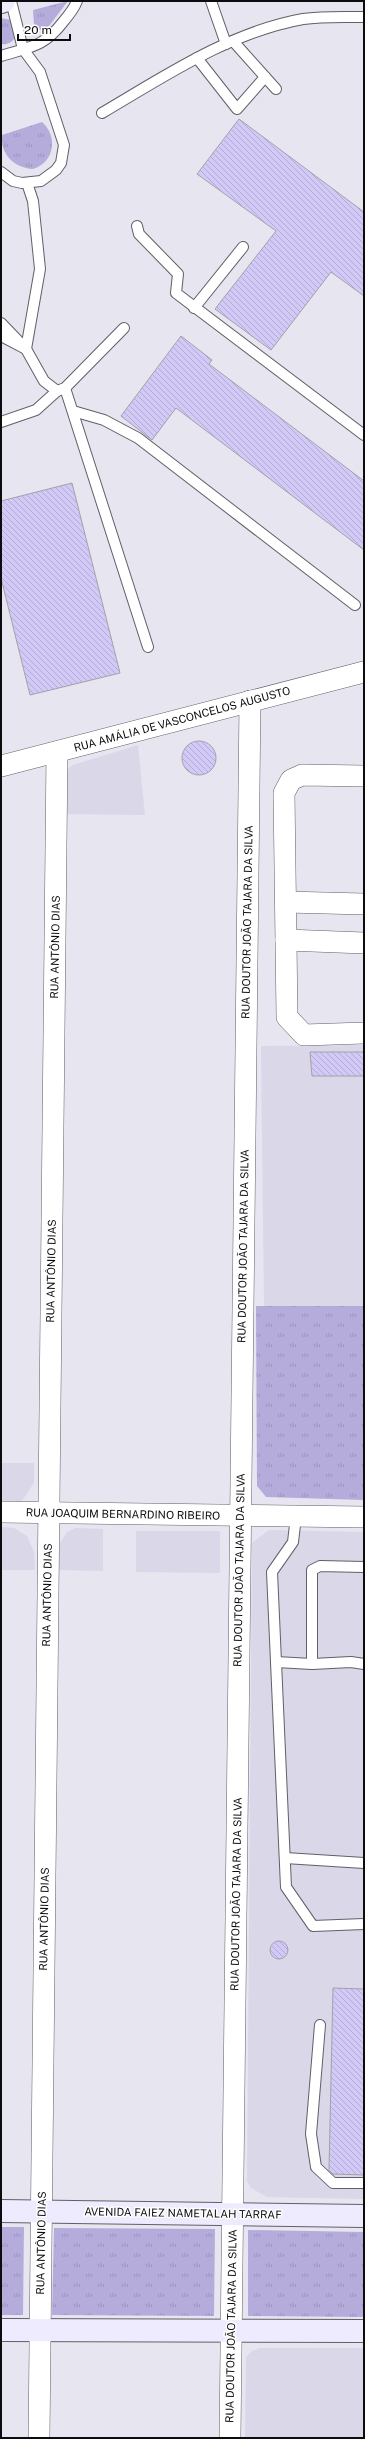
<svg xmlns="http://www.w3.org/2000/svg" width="365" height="2439" viewBox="0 0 365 2439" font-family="'Public Sans',sans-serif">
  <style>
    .built { fill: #dad7e8 }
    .grass { fill: url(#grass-tufts) }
    .building { fill: url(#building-back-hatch); stroke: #a3a1aa }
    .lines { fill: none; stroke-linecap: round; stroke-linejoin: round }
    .lane-casing { stroke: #615f67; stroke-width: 12 }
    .street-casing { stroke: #615f67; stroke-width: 22 }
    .secondary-casing { stroke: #615f67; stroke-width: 24 }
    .lane { stroke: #fff; stroke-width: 10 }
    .street { stroke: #fff; stroke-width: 21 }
    .secondary { stroke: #efebff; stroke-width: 22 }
    .labels { text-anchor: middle; stroke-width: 3; stroke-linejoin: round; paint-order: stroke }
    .street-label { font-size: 11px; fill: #0c0b0e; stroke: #fff }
  </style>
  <defs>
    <pattern id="grass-tufts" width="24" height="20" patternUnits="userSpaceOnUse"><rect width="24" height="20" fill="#b5acdc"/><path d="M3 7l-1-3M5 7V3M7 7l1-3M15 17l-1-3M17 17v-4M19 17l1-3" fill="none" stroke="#9a93bc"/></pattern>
    <pattern id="building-back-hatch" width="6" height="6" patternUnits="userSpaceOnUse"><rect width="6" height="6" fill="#d2c9f7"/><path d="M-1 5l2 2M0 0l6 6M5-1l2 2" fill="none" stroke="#b3abd3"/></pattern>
  </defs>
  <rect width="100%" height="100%" fill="#e7e5ef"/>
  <g class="built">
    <polygon points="138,745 145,815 66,814 64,776 69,768 73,765"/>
    <polygon points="364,1045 364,1306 264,1306 261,1046"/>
    <polygon points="1,1463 34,1463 34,1483 21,1502 1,1505"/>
    <polygon points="1,1527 14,1528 27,1536 34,1552 35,1570 1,1570"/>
    <polygon points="76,1528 103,1529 103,1571 58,1570 60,1543 67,1532"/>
    <polygon points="269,1530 364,1532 364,2199 267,2197 251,2188 247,2181 252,1543"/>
    <polygon points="136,1531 220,1531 220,1573 136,1572"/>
    <polygon points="260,2348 364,2348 364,2438 245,2438 246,2357 252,2351"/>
  </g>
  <g class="grass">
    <polygon points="68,1 49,26 40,30 34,25 33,10"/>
    <path d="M 1,18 L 11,20 L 17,34 C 14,41 9,45 1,44 Z"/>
    <path d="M 42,122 C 58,136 55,162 33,169 C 14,168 0,154 2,135 Z"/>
    <polygon points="256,1306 364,1306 364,1500 266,1497 257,1486"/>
    <polygon points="1,2227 24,2227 23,2315 1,2315"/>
    <polygon points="54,2228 215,2229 214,2316 52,2315"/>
    <polygon points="248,2230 364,2232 364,2317 248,2316"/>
  </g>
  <g class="building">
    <polygon points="239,119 364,212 364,296 331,272 271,350 215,309 276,231 197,174"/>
    <polygon points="181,336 212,360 209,364 364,481 364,550 176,408 152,440 121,416"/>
    <polygon points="72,483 120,673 30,695 1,578 1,501"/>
    <circle cx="199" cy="758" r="17"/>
    <polygon points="310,1052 364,1052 364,1076 312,1076"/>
    <circle cx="279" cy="1950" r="9"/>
    <polygon points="333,1988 364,1989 364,2175 333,2174 329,2170"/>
  </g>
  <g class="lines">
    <defs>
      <g id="lane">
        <polyline points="211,1 226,44"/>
        <polyline points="233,41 276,89"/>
        <path d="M 1,56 C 30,47 44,47 63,22 C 69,15 74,9 77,1"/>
        <polyline points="197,58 237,109 265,77"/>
        <path d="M 102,113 C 165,76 230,32 303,19 C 323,16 344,17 364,17"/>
        <polyline points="1,172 13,181 22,183 41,181 56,170 61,163 64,145 40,72 23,49 11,1"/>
        <polyline points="137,226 139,234 178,274 176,293 364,435"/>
        <polyline points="194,308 243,247"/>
        <polyline points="1,323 26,349 44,381 57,391 65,388 124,328"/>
        <polyline points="1,336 26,349 40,269 33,201 27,183"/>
        <polyline points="65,388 148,647"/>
        <polyline points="73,411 104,420 138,438 355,605"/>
        <polyline points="1,422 36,410 57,391"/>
        <polyline points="296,1516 293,1542 272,1572 286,1887 313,1926 364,1924"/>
        <polyline points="364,1567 320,1566 312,1570 312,1664 351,1662 364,1664"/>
        <polyline points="276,1662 312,1664"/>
        <polyline points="285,1858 364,1863"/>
        <polyline points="320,2025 311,2134 316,2167 333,2183 364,2183"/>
      </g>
      <g id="street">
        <polyline points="1,766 364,672"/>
        <polyline points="364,776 302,775 291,780 284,793 287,1017 304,1035 364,1033"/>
        <polyline points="286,902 364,904"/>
        <polyline points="286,940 364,943"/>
        <polyline points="1,1512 364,1517"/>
        <polyline points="39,2438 57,752"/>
        <polyline points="230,2438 250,701"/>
      </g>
      <g id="secondary">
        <polyline points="1,2 4,1"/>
        <polyline points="1,2211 364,2216"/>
        <polyline points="1,2330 364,2331"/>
      </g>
    </defs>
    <use href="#lane" class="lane-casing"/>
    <use href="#street" class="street-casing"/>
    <use href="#secondary" class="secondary-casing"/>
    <use href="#lane" class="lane"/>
    <use href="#street" class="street"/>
    <use href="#secondary" class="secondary"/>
  </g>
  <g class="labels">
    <g class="street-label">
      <text transform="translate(182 719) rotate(-15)" y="4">RUA AMÁLIA DE VASCONCELOS AUGUSTO</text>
      <text transform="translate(247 922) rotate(-89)" y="4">RUA DOUTOR JOÃO TAJARA DA SILVA</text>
      <text transform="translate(55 947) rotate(-89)" y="4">RUA ANTÔNIO DIAS</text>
      <text transform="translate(243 1246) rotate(-89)" y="4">RUA DOUTOR JOÃO TAJARA DA SILVA</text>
      <text transform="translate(51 1271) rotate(-89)" y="4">RUA ANTÔNIO DIAS</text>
      <text transform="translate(123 1514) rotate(1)" y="4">RUA JOAQUIM BERNARDINO RIBEIRO</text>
      <text transform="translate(239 1570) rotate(-89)" y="4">RUA DOUTOR JOÃO TAJARA DA SILVA</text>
      <text transform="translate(47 1595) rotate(-89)" y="4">RUA ANTÔNIO DIAS</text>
      <text transform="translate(236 1894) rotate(-89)" y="4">RUA DOUTOR JOÃO TAJARA DA SILVA</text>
      <text transform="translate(44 1919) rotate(-89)" y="4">RUA ANTÔNIO DIAS</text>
      <text transform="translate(183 2213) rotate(1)" y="4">AVENIDA FAIEZ NAMETALAH TARRAF</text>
      <text transform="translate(41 2243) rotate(-89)" y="4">RUA ANTÔNIO DIAS</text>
      <text transform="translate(231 2326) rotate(-89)" y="4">RUA DOUTOR JOÃO TAJARA DA SILVA</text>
    </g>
  </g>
  <rect width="365" height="2439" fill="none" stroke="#0c0b0e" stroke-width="4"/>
  <path d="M18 34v6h52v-6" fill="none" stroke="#0c0b0e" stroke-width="2"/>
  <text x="24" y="34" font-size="12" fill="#0c0b0e" stroke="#ffffff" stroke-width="3" paint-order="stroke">20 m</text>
</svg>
